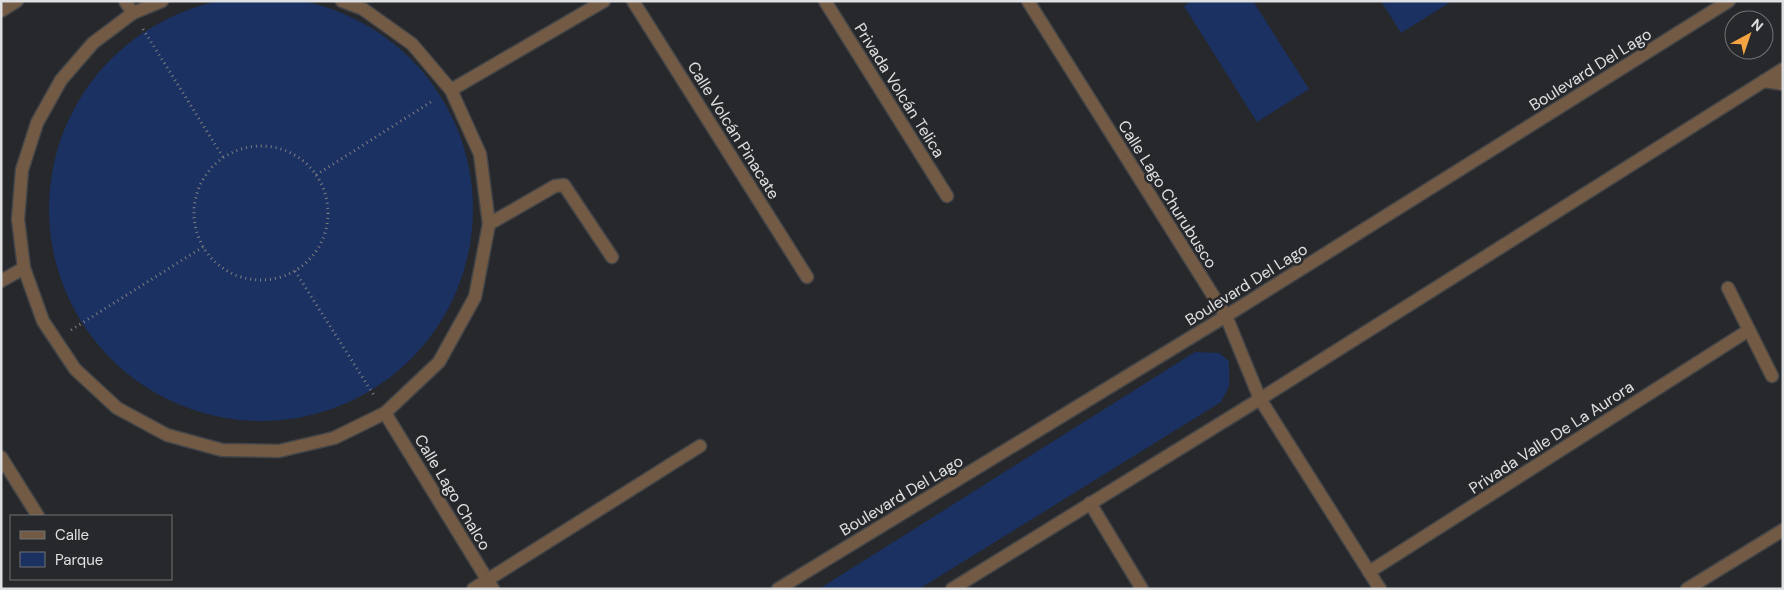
<svg xmlns="http://www.w3.org/2000/svg" width="1784" height="590" viewBox="0 0 1784 590" font-family="'DM Sans',sans-serif">
  <style>
    .green { fill: #1b3162 }
    .lines { fill: none; stroke-linecap: round; stroke-linejoin: round }
    .minor-casing { stroke: #434548; stroke-width: 15 }
    .tertiary-casing { stroke: #434548; stroke-width: 15 }
    .path { stroke: #7d7f82; stroke-width: 3; stroke-dasharray: 1 4; stroke-linecap: butt }
    .minor { stroke: #725a44; stroke-width: 12 }
    .tertiary { stroke: #725a44; stroke-width: 12 }
    .labels { text-anchor: middle; stroke-width: 5; stroke-linejoin: round; paint-order: stroke }
    .street-label { font-size: 16px; fill: #dee0e2; stroke: #26282b }
  </style>
  <rect width="100%" height="100%" fill="#26282b"/>
  <g class="green">
    <circle cx="261" cy="209" r="212"/>
    <polygon points="1192,1 1253,1 1309,89 1257,122 1184,6"/>
    <polygon points="1381,1 1452,1 1401,33"/>
    <polygon points="1195,352 1219,353 1229,361 1229,386 1221,402 919,589 819,589"/>
  </g>
  <g class="lines">
    <defs>
      <g id="minor">
        <polyline points="125,1 133,13"/>
        <polyline points="162,1 133,13 93,43 61,80 37,123 22,170 18,219 24,268 43,321 75,369 117,408 167,435 222,450 279,451 334,438 385,413 439,362 475,297 489,224 480,154 451,90 412,44 363,9 342,1"/>
        <polyline points="633,1 807,277"/>
        <polyline points="825,1 947,196"/>
        <polyline points="1028,1 1226,316 1260,399 1380,589"/>
        <polyline points="1,11 17,1"/>
        <polyline points="1764,81 1783,84"/>
        <polyline points="451,90 604,1"/>
        <polyline points="489,224 555,186 564,185 612,257"/>
        <polyline points="1,281 24,268"/>
        <polyline points="1728,288 1772,376"/>
        <polyline points="385,413 493,589"/>
        <polyline points="1,457 38,516"/>
        <polyline points="1090,503 1142,589"/>
        <polyline points="1369,572 1749,330"/>
        <polyline points="473,589 700,446"/>
        <polyline points="1687,589 1783,530"/>
      </g>
      <g id="tertiary">
        <polyline points="778,589 1226,316 1729,1"/>
        <polyline points="952,589 1260,399 1783,69"/>
      </g>
    </defs>
    <use href="#minor" class="minor-casing"/>
    <use href="#tertiary" class="tertiary-casing"/>
    <g class="path">
      <polyline points="143,29 223,157"/>
      <circle cx="261" cy="213" r="67"/>
      <polyline points="316,175 434,100"/>
      <polyline points="295,271 375,397"/>
      <polyline points="71,330 203,247"/>
    </g>
    <use href="#minor" class="minor"/>
    <use href="#tertiary" class="tertiary"/>
  </g>
  <g class="labels">
    <g class="street-label">
      <text transform="translate(1590 69) rotate(-32)" y="6">Boulevard Del Lago</text>
      <text transform="translate(900 90) rotate(58)" y="6">Privada Volcán Telica</text>
      <text transform="translate(734 130) rotate(58)" y="6">Calle Volcán Pinacate</text>
      <text transform="translate(1168 194) rotate(58)" y="6">Calle Lago Churubusco</text>
      <text transform="translate(1246 284) rotate(-32)" y="6">Boulevard Del Lago</text>
      <text transform="translate(1551 437) rotate(-33)" y="6">Privada Valle De La Aurora</text>
      <text transform="translate(453 492) rotate(59)" y="6">Calle Lago Chalco</text>
      <text transform="translate(901 495) rotate(-31)" y="6">Boulevard Del Lago</text>
    </g>
  </g>
  <rect width="1784" height="590" fill="none" stroke="#dee0e2" stroke-width="5"/>
  <rect x="10" y="515" width="162" height="65" fill="#26282b" stroke="#707274"/>
  <rect x="20" y="531" width="25" height="8" fill="#725a44" stroke="#707274"/>
  <text x="55" y="540" font-size="15" fill="#dee0e2">Calle</text>
  <rect x="20" y="552" width="25" height="15" fill="#1b3162" stroke="#707274"/>
  <text x="55" y="565" font-size="15" fill="#dee0e2">Parque</text>
  <g transform="translate(1749 35) rotate(40)"><circle r="24" fill="#26282b" stroke="#707274"/>
  <path d="M0-4L9 19L0 12L-9 19Z" fill="#f4a443"/>
  <text y="-8" font-size="14" font-weight="bold" text-anchor="middle" fill="#dee0e2">N</text>
  </g>
</svg>
